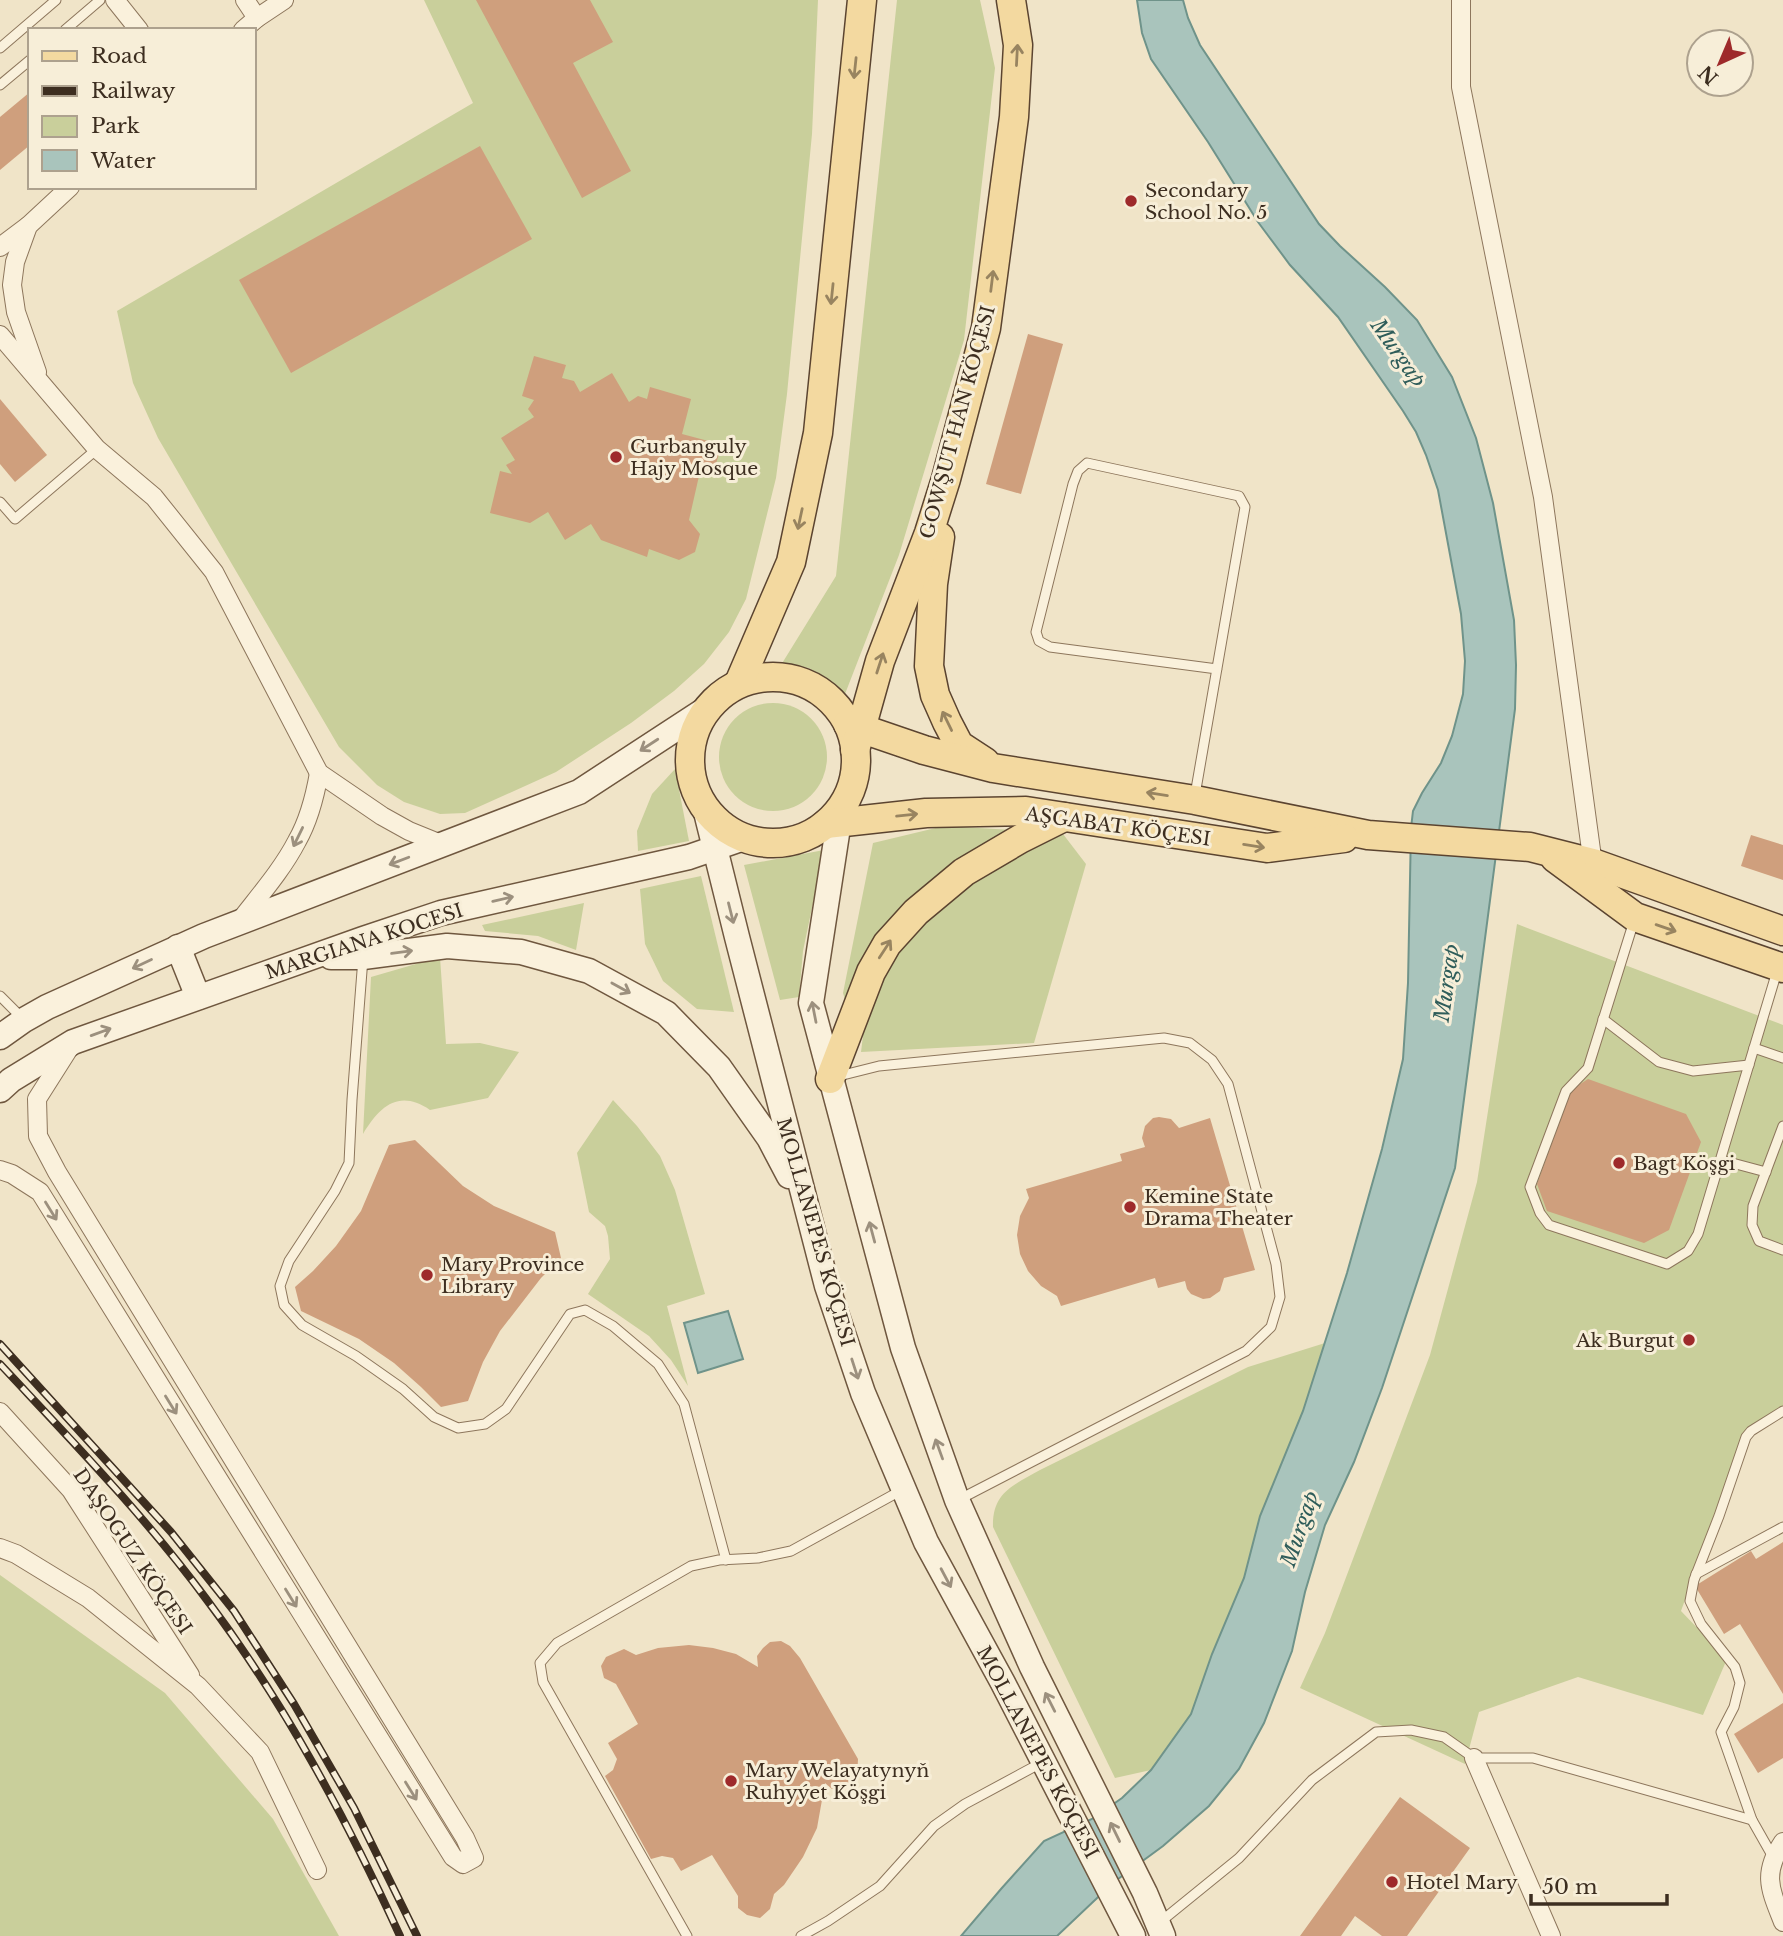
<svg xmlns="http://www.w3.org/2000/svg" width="1783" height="1936" viewBox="0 0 1783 1936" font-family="'Libre Baskerville',serif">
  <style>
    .green { fill: #c9cf9b }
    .water { fill: #a9c4bc; stroke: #6f938a; stroke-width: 2 }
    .building { fill: #cf9f7d }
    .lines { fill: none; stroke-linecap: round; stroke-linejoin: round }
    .lane-casing { stroke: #8d765c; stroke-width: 11 }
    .street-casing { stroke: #8d765c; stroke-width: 20 }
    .secondary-casing { stroke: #6f573f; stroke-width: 27 }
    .primary-casing { stroke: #5b4430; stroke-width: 31 }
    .lane { stroke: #faf1dc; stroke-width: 9 }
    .street { stroke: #faf1dc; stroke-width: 18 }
    .secondary { stroke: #faf1dc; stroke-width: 24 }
    .primary { stroke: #f3d9a0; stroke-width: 28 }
    .rail-casing { stroke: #3d2e20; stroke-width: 8 }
    .rail { stroke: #f7eed8; stroke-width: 5; stroke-dasharray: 16; stroke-linecap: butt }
    .oneway { stroke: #988460 }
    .oneway2 { stroke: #9c907e }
    .poi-dot { fill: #9e2a2b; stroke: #f7eed8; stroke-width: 2.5 }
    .labels { text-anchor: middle; stroke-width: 6; stroke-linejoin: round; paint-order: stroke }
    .poi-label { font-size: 19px; fill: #3d2e20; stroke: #f7eed8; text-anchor: start }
    .street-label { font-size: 19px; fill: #3d2e20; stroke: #f7eed8 }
    .water-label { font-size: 21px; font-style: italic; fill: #2f5d5a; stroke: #f7eed8 }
  </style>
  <rect width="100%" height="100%" fill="#f0e4c8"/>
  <g class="green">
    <polygon points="424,0 818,0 812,134 787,394 776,478 746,599 729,632 704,664 674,691 631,723 556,772 465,813 440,814 404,802 377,785 339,747 158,438 133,383 117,311 473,103"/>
    <polygon points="897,0 980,0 995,68 964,340 899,555 845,694 809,668 781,665 836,576"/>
    <circle cx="773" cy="757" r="54"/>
    <polygon points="675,769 689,841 638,851 637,831 652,794"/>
    <polygon points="944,826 1013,830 952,862 924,888 849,1013 843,993 873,843"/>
    <polygon points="1063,834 1086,864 1034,1043 861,1052 866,1011 890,964 925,912 987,867"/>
    <polygon points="824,850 803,951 799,997 780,1000 744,865"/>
    <polygon points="701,876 734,1012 697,1009 663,981 645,944 640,889"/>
    <polygon points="584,903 576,950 538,936 485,931 482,925"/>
    <polygon points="1517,924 1783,1025 1783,1407 1744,1435 1681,1611 1727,1659 1703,1715 1578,1677 1479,1712 1465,1764 1300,1688 1325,1633 1430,1355 1477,1182"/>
    <path d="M 440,957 L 446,1044 L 480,1043 L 519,1052 L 488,1098 L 430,1110 C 399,1089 380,1106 363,1134 L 371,977 Z"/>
    <polygon points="613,1100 637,1126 660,1156 675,1190 705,1294 667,1306 688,1386 671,1360 649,1336 588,1294 610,1259 608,1236 605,1226 589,1212 577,1153"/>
    <path d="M 1325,1343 L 1303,1411 L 1260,1516 L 1244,1578 L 1212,1654 L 1191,1714 L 1151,1770 L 1115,1778 L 993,1527 C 992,1492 1014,1485 1040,1470 L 1248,1367 Z"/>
    <polygon points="0,1575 165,1693 273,1819 339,1936 0,1936"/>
  </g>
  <g class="water">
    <polygon points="1137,0 1183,0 1188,18 1200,45 1319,224 1340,246 1385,287 1417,320 1452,377 1476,438 1493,503 1514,620 1516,665 1515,709 1455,1168 1382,1388 1354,1462 1325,1525 1305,1592 1292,1651 1264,1723 1239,1769 1209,1806 1163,1846 1114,1882 1057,1936 961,1936 1001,1889 1044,1841 1092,1819 1122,1798 1151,1770 1191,1714 1212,1654 1244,1578 1260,1516 1303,1411 1347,1273 1382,1149 1403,1059 1408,983 1411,828 1413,811 1422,793 1441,763 1452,736 1463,694 1465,661 1461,614 1438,490 1426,455 1416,432 1403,411 1338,317 1290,265 1258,222 1208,142 1151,59 1142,33"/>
    <polygon points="728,1311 743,1359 698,1373 684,1323"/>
  </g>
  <g class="building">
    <polygon points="476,0 590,0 613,42 573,63 631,171 582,198"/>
    <polygon points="30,92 30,145 0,170 0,117"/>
    <polygon points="480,146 532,239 291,373 239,280"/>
    <polygon points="1028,334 1063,344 1021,494 986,484"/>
    <polygon points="534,356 566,365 562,378 574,381 580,392 612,373 629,402 638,396 647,399 650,387 691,399 682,434 712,442 719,454 714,470 699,476 689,520 700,534 695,552 679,560 649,549 647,557 601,540 591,524 565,540 548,512 530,523 490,513 500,471 512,474 506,465 515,460 501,438 534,417 528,409 534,400 522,396"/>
    <polygon points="0,399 47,455 15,482 0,464"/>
    <polygon points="1751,835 1783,845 1783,880 1741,866"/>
    <polygon points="1588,1079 1686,1114 1701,1142 1669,1230 1644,1243 1547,1211 1537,1184 1571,1090"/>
    <polygon points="1159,1117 1171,1119 1179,1128 1210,1118 1255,1270 1224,1278 1220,1291 1210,1298 1203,1299 1191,1294 1187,1289 1185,1281 1158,1288 1155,1278 1061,1306 1057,1296 1041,1286 1028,1271 1020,1254 1017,1235 1020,1216 1029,1198 1026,1189 1122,1161 1120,1154 1145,1147 1142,1138 1145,1126 1153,1118"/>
    <polygon points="415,1140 463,1186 494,1206 555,1232 561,1258 541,1278 500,1331 483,1362 468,1401 441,1407 421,1387 394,1363 359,1339 301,1311 295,1287 313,1271 336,1246 361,1211 389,1145"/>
    <polygon points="1783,1542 1783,1694 1740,1624 1724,1634 1695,1586 1751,1551 1756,1559"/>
    <polygon points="781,1641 790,1646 800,1658 858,1759 857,1778 846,1787 832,1789 825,1783 817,1828 803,1857 784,1885 774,1894 770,1909 760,1918 747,1915 738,1908 738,1896 712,1855 681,1871 673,1858 662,1856 651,1859 605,1776 613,1770 617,1759 608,1743 638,1724 616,1684 604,1678 601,1666 606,1657 624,1649 636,1655 658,1648 689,1645 713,1648 736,1654 758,1667 757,1656 763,1648 770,1642"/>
    <polygon points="1783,1703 1783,1758 1758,1773 1734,1734"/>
    <polygon points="1400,1797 1470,1848 1407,1936 1382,1936 1355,1916 1341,1936 1300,1936"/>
  </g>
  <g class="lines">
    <defs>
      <g id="lane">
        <polyline points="65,30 100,0"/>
        <polyline points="0,48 56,0"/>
        <polyline points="0,85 30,60"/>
        <polyline points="0,502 15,519 97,449"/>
        <polyline points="1195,795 1245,507 1239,496 1087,463 1078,471 1073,484 1036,632 1039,641 1050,647 1217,669"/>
        <polyline points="1634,921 1588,1068 1566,1091 1530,1187 1540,1213 1549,1225 1667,1264 1688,1251 1698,1234 1778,968"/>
        <polyline points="363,958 352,1100 349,1163 335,1191 289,1261 280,1286 284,1305 302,1325 356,1356 403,1389 434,1417 458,1428 485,1424 506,1409 570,1314 585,1310 613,1326 658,1364 684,1404 726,1560"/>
        <polyline points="0,996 23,1019"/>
        <polyline points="1603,1019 1659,1062 1693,1071 1749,1065"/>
        <polyline points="1754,1048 1783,1058"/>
        <polyline points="835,1077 879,1066 1164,1038 1190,1043 1212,1060 1228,1084 1276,1264 1280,1297 1271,1327 1246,1351 960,1499"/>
        <polyline points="1783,1126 1753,1206 1752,1225 1759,1241 1783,1250"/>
        <polyline points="1721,1160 1766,1172"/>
        <polyline points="1696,1574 1783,1527"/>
        <polyline points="1773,1857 1752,1820 1721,1732 1734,1707 1740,1683 1735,1667 1701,1624 1690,1601 1694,1580 1719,1516 1746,1437 1751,1431 1783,1411"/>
        <polyline points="1159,1923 1239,1858 1312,1780 1376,1732 1411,1730 1444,1737 1474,1758 1533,1758 1752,1820"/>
        <polyline points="687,1936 543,1682 540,1663 557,1643 691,1566 719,1560 758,1558 791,1551 902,1490"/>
        <polyline points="801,1936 828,1921 880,1886 934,1826 965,1804 1041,1763"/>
      </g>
      <g id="street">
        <polyline points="115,0 139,30"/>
        <polyline points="245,0 257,18"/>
        <polyline points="1461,0 1461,87 1543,497 1594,872"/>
        <polyline points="243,30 257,18 284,0"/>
        <polyline points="0,247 28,226"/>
        <polyline points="0,335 97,449 154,497 214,572 319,773 382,816 409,831 441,844"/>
        <polyline points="37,372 16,312 12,285 15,262 28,226 70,187"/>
        <path d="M 239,922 C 259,896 282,870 297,841 C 309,820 315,796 319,773"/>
        <polyline points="0,1170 12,1174 40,1192 453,1857 463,1864 474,1858 465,1838 57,1172 38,1136 37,1099 70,1047"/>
        <polyline points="0,1412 71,1490 190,1675"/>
        <polyline points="0,1548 16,1554 88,1598 198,1686 260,1752 317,1870"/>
        <polyline points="1474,1758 1551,1936"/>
        <path d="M 1783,1842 C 1762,1874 1770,1889 1783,1922"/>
      </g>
      <g id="secondary">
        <polyline points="705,808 737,937 827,1286 863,1393 926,1542 1003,1683 1133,1936"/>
        <polyline points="841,808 811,1003 903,1348 957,1500 1032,1667 1145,1893 1163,1936"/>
        <polyline points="178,947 198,997"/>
        <polyline points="331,957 363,957 447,946 521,952 589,971 666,1013 719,1067 769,1138 789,1176"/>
        <polyline points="0,1037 24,1020 47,1007 204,936 579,792 706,709"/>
        <polyline points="0,1090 11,1080 73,1042 363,939 441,913 689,857 744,838"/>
      </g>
      <g id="primary">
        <polyline points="940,537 933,584 929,666 935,695 947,722 959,745 985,762"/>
        <circle cx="773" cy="760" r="83"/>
        <polyline points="739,683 791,562 818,433 862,0"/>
        <polyline points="848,724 924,750 993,768 1195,800 1368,835 1530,847 1593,863 1783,931"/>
        <polyline points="855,750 880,661 929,533 946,479 986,328 1014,117 1018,45 1011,0"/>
        <polyline points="826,824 926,813 1026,811 1267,848 1344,838"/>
        <polyline points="1555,858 1635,917 1783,968"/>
        <polyline points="830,1079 871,972 887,944 916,912 964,872 1020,839 1064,817"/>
      </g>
    </defs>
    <use href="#lane" class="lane-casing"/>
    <use href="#street" class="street-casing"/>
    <use href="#secondary" class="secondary-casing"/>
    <use href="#primary" class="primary-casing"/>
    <use href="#lane" class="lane"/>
    <use href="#street" class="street"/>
    <use href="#secondary" class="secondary"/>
    <use href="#primary" class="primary"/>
    <defs>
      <g id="rail">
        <polyline points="0,1344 171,1532 234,1611 294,1704 354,1808 417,1936"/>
        <path d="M 0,1364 C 71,1440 145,1516 207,1600 C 285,1704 346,1818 400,1936"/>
      </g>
    </defs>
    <use href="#rail" class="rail-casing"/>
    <use href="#rail" class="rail"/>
  </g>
  <defs><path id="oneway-shaft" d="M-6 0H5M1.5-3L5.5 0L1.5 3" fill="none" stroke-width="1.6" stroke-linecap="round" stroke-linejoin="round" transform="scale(1.75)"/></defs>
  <g class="oneway">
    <use href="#oneway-shaft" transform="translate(1017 55) rotate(-87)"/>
    <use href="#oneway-shaft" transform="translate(855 68) rotate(96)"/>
    <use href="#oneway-shaft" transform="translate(992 281) rotate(-83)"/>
    <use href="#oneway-shaft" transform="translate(832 294) rotate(96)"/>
    <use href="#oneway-shaft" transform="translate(800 519) rotate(102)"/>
    <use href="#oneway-shaft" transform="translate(880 663) rotate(-72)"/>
    <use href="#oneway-shaft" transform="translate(947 721) rotate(-116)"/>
    <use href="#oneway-shaft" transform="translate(1157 794) rotate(-171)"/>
    <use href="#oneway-shaft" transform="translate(907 815) rotate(-6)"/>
    <use href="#oneway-shaft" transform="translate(1254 846) rotate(9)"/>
    <use href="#oneway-shaft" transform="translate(1666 928) rotate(19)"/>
    <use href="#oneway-shaft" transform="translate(885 949) rotate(-57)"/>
  </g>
  <g class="oneway2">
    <use href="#oneway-shaft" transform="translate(649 745) rotate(147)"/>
    <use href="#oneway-shaft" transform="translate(298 837) rotate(116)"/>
    <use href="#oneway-shaft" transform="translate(399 861) rotate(159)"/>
    <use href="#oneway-shaft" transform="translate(503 899) rotate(-13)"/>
    <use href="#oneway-shaft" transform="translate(731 913) rotate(76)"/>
    <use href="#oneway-shaft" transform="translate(402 952) rotate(-8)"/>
    <use href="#oneway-shaft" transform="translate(142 964) rotate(155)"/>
    <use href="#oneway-shaft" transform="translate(621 988) rotate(29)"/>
    <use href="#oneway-shaft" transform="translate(814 1012) rotate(-101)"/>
    <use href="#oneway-shaft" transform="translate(101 1032) rotate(-20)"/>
    <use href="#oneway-shaft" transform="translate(51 1211) rotate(58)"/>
    <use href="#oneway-shaft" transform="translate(872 1232) rotate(-105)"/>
    <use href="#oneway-shaft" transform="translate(855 1369) rotate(72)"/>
    <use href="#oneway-shaft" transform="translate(171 1405) rotate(58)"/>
    <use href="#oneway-shaft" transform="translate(939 1449) rotate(-110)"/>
    <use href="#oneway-shaft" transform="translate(946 1578) rotate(62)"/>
    <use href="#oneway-shaft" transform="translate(291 1598) rotate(58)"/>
    <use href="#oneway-shaft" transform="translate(1050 1702) rotate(-117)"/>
    <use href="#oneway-shaft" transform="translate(411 1791) rotate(58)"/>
    <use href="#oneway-shaft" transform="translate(1115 1832) rotate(-116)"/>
  </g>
  <g class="poi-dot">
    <circle cx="1131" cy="201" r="7"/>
    <circle cx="616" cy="457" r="7"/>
    <circle cx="1619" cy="1163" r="7"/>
    <circle cx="1130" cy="1207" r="7"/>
    <circle cx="427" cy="1275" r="7"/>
    <circle cx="1689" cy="1340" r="7"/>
    <circle cx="731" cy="1781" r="7"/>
    <circle cx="1392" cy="1882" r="7"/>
  </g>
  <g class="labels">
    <g class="poi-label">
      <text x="1145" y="197">Secondary<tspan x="1145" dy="22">School No. 5</tspan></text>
      <text x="630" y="453">Gurbanguly<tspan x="630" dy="22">Hajy Mosque</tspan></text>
      <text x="1633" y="1170">Bagt Köşgi</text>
      <text x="1144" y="1203">Kemine State<tspan x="1144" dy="22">Drama Theater</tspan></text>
      <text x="441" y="1271">Mary Province<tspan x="441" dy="22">Library</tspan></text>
      <text x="1675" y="1347" text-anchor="end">Ak Burgut</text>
      <text x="745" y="1777">Mary Welayatynyň<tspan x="745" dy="22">Ruhyýet Köşgi</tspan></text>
      <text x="1406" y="1889">Hotel Mary</text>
    </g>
    <g class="street-label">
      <text transform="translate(957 422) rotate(-75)" y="7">GOWŞUT HAN KÖÇESI</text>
      <text transform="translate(1118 826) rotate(8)" y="7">AŞGABAT KÖÇESI</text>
      <text transform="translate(364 941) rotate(-18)" y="7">MARGIANA KOCESI</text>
      <text transform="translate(816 1232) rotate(74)" y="7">MOLLANEPES KÖÇESI</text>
      <text transform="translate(133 1551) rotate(56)" y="7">DAŞOGUZ KÖÇESI</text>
      <text transform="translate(1038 1752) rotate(62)" y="7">MOLLANEPES KÖÇESI</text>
    </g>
    <g class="water-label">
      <text transform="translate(1398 353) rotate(55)" y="7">Murgap</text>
      <text transform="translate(1447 983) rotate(-82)" y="7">Murgap</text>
      <text transform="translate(1300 1529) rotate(-71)" y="7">Murgap</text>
    </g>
  </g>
  <rect x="28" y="28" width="228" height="161" fill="#f7eed8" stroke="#ada18e" stroke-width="2"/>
  <rect x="42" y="51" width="35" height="10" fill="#f3d9a0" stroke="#ada18e" stroke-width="2"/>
  <text x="91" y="63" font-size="21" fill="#3d2e20">Road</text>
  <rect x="42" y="86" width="35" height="10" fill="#3d2e20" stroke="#ada18e" stroke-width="2"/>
  <text x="91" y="98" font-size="21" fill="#3d2e20">Railway</text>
  <rect x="42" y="116" width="35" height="21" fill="#c9cf9b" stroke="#ada18e" stroke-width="2"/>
  <text x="91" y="133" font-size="21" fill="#3d2e20">Park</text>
  <rect x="42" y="150" width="35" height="21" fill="#a9c4bc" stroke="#ada18e" stroke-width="2"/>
  <text x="91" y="168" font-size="21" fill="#3d2e20">Water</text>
  <g transform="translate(1720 63) rotate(224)"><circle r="33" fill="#f7eed8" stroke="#ada18e" stroke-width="2"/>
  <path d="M0-5L12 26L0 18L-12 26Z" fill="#9e2a2b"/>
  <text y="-10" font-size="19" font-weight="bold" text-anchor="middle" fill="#3d2e20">N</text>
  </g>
  <path d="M1531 1894v10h136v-10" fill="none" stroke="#3d2e20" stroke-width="3.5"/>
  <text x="1542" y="1894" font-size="21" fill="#3d2e20" stroke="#f7eed8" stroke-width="5" paint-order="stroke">50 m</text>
</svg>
